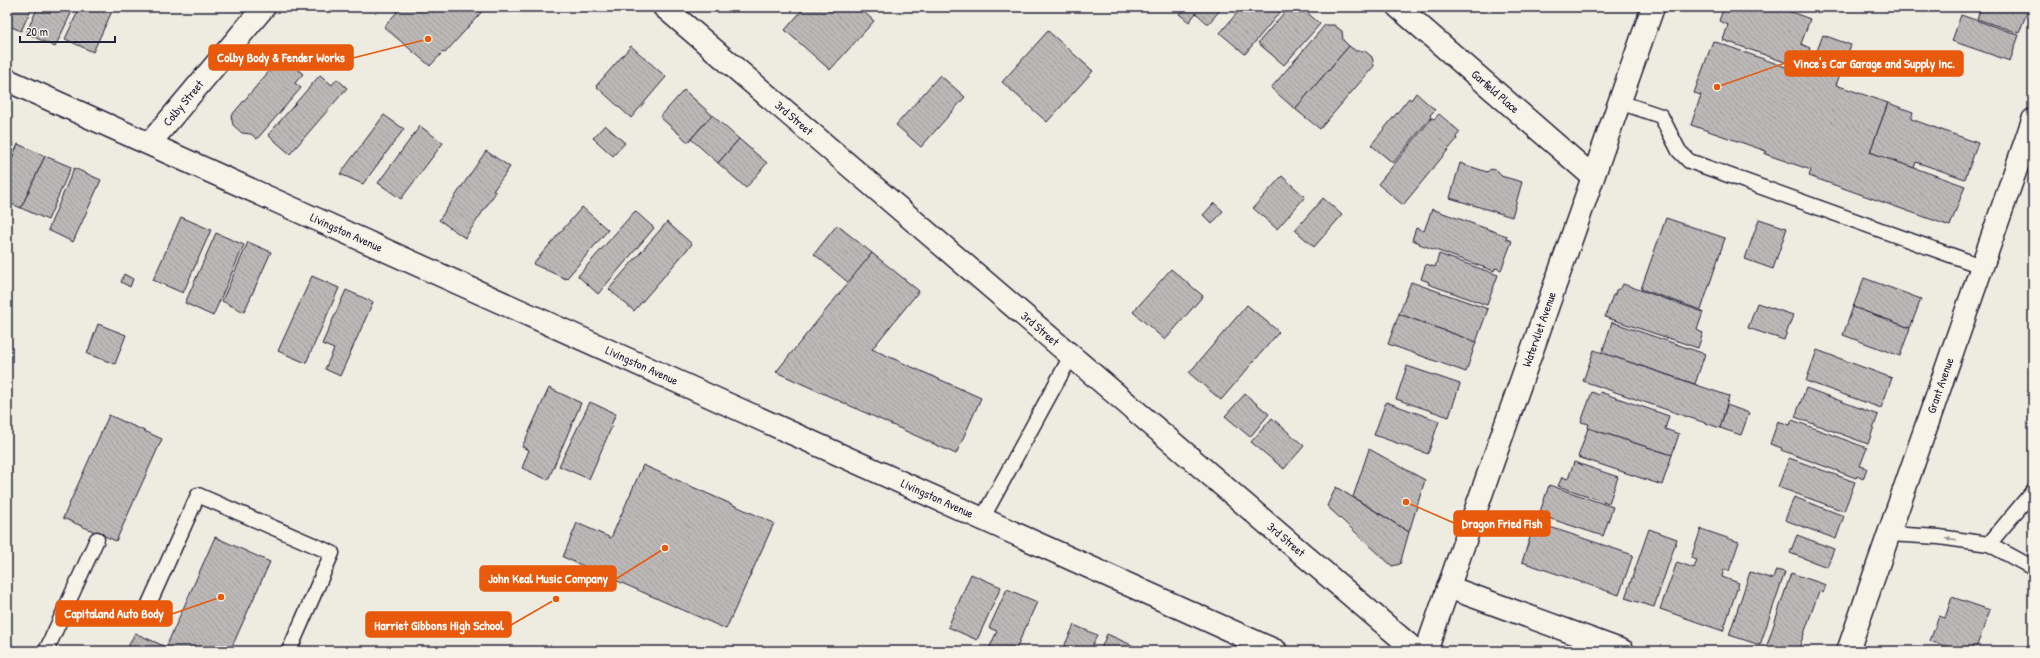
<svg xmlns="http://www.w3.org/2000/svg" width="2040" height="658" viewBox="0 0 2040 658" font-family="'Patrick Hand',sans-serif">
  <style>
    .building { fill: url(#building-back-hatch); stroke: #22223b }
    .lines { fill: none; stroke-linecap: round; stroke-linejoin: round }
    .service-casing { stroke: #22223b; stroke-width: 17 }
    .minor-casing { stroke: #22223b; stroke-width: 25 }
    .tertiary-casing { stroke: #22223b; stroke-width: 25 }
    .service { stroke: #f7f3e8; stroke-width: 14 }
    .minor { stroke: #f7f3e8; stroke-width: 22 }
    .tertiary { stroke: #f7f3e8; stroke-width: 22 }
    .oneway { fill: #97959a }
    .labels { text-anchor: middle; stroke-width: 4; stroke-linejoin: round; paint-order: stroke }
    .street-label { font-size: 12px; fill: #22223b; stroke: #f7f3e8 }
    .leader { fill: none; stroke: #e8590c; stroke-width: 1.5 }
    .callout-dot { fill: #e8590c; stroke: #f7f3e8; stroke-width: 1.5 }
    .callout { fill: #e8590c; stroke: #e8590c; stroke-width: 1.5 }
    .callout-label { font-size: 13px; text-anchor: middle; font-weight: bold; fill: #fff }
  </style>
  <defs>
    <pattern id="building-back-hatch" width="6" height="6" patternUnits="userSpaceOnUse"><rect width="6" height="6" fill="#bbb8b7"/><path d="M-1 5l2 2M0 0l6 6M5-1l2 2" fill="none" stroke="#a09e9e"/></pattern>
  </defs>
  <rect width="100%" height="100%" fill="#eeebe1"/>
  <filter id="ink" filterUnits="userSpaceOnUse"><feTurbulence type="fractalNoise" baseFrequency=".025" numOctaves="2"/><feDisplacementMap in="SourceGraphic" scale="8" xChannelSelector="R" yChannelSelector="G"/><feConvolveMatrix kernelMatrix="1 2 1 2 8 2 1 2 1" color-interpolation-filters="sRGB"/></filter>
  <g filter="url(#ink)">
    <g class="building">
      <polygon points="7,7 32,7 21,31 7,25"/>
      <polygon points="38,7 74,7 55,47 26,33"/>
      <polygon points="80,7 114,7 93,52 65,39"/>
      <polygon points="392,7 486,7 445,53 443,52 430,66 384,27 397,12"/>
      <polygon points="805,7 858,7 874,21 830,70 785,30"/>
      <polygon points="1185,7 1223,7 1208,24 1196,13 1189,22 1179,14"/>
      <polygon points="1242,7 1284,7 1245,54 1220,33"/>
      <polygon points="1289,7 1301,7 1320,24 1284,65 1258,43"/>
      <polygon points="1724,7 1778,7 1810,19 1801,44 1810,48 1804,65 1794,62 1793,65 1723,40 1728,25 1719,21"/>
      <polygon points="1981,7 2029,7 2019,33 1977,19"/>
      <polygon points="1961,15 2019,35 2010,61 1952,41"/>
      <polygon points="1325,25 1334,25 1342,31 1343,40 1349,46 1295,109 1271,88"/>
      <polygon points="1048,31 1093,71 1047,122 1002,82"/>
      <polygon points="1823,35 1851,45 1836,85 1888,103 1870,152 1965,186 1950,226 1809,176 1811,170 1765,154 1766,151 1691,125 1701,95 1694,93 1713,41 1808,75"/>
      <polygon points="631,46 666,77 631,118 596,86"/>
      <polygon points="1349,46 1356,51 1365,51 1372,57 1374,66 1320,129 1295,109"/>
      <polygon points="282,56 303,74 295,83 301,88 257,139 251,134 242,133 233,125 231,116"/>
      <polygon points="320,75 332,85 337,79 347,88 290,154 268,135"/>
      <polygon points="940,75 965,97 921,147 896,125"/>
      <polygon points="684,90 712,115 688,142 660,117"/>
      <polygon points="1416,93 1435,110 1430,115 1431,117 1393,163 1371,145 1409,98 1411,100"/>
      <polygon points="1888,103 1913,112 1911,119 1978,143 1965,179 1916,162 1914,168 1870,152"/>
      <polygon points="1439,114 1460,132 1456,137 1457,139 1403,205 1378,184 1432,118 1434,119"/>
      <polygon points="384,115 404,129 363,184 340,174"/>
      <polygon points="712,115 739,139 718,163 691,139"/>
      <polygon points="605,125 625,143 613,156 593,138"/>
      <polygon points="420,126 443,143 401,199 378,183"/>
      <polygon points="739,139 767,163 746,188 718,163"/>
      <polygon points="7,140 14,143 7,158"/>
      <polygon points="18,144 45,156 21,208 7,202 7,170"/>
      <polygon points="486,151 510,167 493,191 496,192 465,238 439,220"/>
      <polygon points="45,156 71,167 48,220 21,208"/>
      <polygon points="1460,163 1487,172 1491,169 1498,171 1501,176 1522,182 1512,217 1450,198"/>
      <polygon points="74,168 101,180 73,242 48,230"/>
      <polygon points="1282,176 1305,197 1277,229 1253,208"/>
      <polygon points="1323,198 1342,215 1314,247 1295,230"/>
      <polygon points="1214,203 1223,211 1212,224 1203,215"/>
      <polygon points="582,207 608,230 566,279 533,264"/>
      <polygon points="1432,209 1507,236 1506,239 1512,241 1501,270 1495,268 1494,271 1419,244 1420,243 1412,240 1416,228 1424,231"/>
      <polygon points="635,211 654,228 598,294 578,276"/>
      <polygon points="181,217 211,230 183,293 153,280"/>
      <polygon points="1666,218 1725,238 1701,310 1641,289"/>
      <polygon points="1759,219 1787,228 1773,269 1745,259"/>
      <polygon points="667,222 692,244 634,311 609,289"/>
      <polygon points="837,225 872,253 849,283 814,254"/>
      <polygon points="216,233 244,245 213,316 185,303"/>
      <polygon points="248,242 271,252 244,312 222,301"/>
      <polygon points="872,253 919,291 872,349 981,398 956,454 776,372"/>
      <polygon points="1439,254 1498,275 1487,305 1428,284 1429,282 1421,279 1426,264 1435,267"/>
      <polygon points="1171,269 1203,296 1165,340 1133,312"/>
      <polygon points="124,274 133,279 130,287 121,282"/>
      <polygon points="312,276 339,288 306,363 278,351"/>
      <polygon points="1864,278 1921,299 1910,328 1853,307"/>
      <polygon points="1411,282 1488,309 1476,342 1399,314"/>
      <polygon points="1623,284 1703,312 1697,330 1703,333 1698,348 1605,317 1613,295 1615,295 1616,290 1621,288"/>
      <polygon points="346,290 373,302 340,376 325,369 334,349 322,344"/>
      <polygon points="1757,303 1793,315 1784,340 1748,328"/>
      <polygon points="1247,305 1279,332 1221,400 1189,373"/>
      <polygon points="1853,307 1910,328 1900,356 1843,335"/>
      <polygon points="1399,314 1476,342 1466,372 1388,344"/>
      <polygon points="1612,322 1705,354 1695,384 1602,353"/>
      <polygon points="98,324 126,335 115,364 87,354"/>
      <polygon points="1594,350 1729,396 1720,428 1583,381"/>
      <polygon points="1817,350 1892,378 1881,408 1806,381"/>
      <polygon points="1407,366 1460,384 1449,417 1396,399"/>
      <polygon points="549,388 581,403 548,480 522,468 529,450 522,447"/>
      <polygon points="1806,388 1878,415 1868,444 1795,417"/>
      <polygon points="1592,392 1599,395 1600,392 1669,416 1665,429 1679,434 1672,455 1588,428 1589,424 1581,422"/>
      <polygon points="1245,394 1269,414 1250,437 1225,416"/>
      <polygon points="590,402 616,414 611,425 612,426 589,479 559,466"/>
      <polygon points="1386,402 1439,421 1428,454 1374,435"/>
      <polygon points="1727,405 1749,413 1741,435 1720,428"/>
      <polygon points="109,415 162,439 116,541 63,518"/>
      <polygon points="1272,418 1304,446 1284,469 1251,442"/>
      <polygon points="1792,420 1867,448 1860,466 1867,468 1863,479 1857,476 1856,478 1781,450 1782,448 1770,444 1778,421 1790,425"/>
      <polygon points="1588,428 1672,455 1662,485 1578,457"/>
      <polygon points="1369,449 1425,480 1409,532 1353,497"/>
      <polygon points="1789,458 1855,482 1844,511 1778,487"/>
      <polygon points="1574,462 1618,477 1609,503 1558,486 1562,477 1568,479"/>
      <polygon points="643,465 774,523 726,629 563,557 577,523 611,538"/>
      <polygon points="1549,485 1613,507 1603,536 1539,515"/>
      <polygon points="1336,487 1409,532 1400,564 1392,566 1327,506"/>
      <polygon points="1794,497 1844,516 1836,539 1785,520"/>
      <polygon points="1535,522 1633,555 1619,595 1522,562"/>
      <polygon points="1649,529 1677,539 1654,607 1625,598"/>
      <polygon points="1701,529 1739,542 1729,571 1724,569 1722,577 1739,583 1723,631 1660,609 1677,562 1694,568 1697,560 1691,558"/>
      <polygon points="1797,535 1834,549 1827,567 1790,553"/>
      <polygon points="215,537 270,562 230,651 126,651 135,633 166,647"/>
      <polygon points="1776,570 1785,572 1760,645 1729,635 1750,572 1773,579"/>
      <polygon points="1791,573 1826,585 1823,593 1819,591 1798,651 1765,651"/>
      <polygon points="971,574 1001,587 977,640 948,627"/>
      <polygon points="1007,589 1037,602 1015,651 988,651 997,631 989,628"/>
      <polygon points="1952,597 1990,610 1975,651 1961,651 1930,641 1939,616 1945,618"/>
      <polygon points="1074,625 1097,635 1090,651 1062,651"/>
      <polygon points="1107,634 1136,647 1134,651 1100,651"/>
    </g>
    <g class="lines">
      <defs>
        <g id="service">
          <polyline points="1619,102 1661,116 1679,151 1689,161 1981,266"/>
          <polyline points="982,519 1071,356"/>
          <polyline points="1889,534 1939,537 1989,544 2033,568"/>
          <polyline points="1989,544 2033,491"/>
          <polyline points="144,615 198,495 332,553 289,651"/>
          <polyline points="46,651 97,539"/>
        </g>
        <g id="minor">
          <path id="s1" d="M 664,7 L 1416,651"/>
          <path id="s2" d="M 1398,7 L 1592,176"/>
          <path id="s3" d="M 7,80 L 1276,651"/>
          <path id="s4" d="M 150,143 L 264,7"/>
          <polyline points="1448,587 1623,651"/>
          <path id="s5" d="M 1848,651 L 2033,120"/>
        </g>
        <g id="tertiary">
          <path id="s6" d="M 1426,651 L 1653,7"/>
        </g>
      </defs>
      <use href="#service" class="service-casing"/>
      <use href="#minor" class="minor-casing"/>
      <use href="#tertiary" class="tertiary-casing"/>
      <use href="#service" class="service"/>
      <use href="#minor" class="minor"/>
      <use href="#tertiary" class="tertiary"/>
    </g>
    <defs><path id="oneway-solid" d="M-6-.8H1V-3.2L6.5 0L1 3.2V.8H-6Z"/></defs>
    <use class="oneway" href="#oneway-solid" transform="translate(1951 539) rotate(-173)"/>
  </g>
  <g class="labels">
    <g class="street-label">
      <text dy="4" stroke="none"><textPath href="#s2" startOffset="129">Garfield Place</textPath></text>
      <text dy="4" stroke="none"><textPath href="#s4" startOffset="52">Colby Street</textPath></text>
      <text dy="4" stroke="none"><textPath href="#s1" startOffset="171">3rd Street</textPath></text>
      <text dy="4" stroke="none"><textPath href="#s3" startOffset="372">Livingston Avenue</textPath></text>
      <text dy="4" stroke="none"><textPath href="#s1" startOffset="495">3rd Street</textPath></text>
      <text dy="4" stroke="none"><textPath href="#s6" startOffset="341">Watervliet Avenue</textPath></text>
      <text dy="4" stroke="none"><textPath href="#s3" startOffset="696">Livingston Avenue</textPath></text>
      <text dy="4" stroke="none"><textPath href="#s5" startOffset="281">Grant Avenue</textPath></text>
      <text dy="4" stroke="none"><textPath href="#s3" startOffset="1020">Livingston Avenue</textPath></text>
      <text dy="4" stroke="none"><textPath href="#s1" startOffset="819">3rd Street</textPath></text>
    </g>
  </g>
  <path class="leader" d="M428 39L353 58M1717 87L1785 63M1406 502L1454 523M665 548L616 579M221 597L172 614M556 599L511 625"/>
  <g class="callout-dot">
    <circle cx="428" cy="39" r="4"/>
    <circle cx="1717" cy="87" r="4"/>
    <circle cx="1406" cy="502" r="4"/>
    <circle cx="665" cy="548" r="4"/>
    <circle cx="221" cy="597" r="4"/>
    <circle cx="556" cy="599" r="4"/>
  </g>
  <g class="callout">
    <rect x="209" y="45" width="144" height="25" rx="4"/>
    <rect x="1785" y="51" width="178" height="25" rx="4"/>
    <rect x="1454" y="511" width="96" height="25" rx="4"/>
    <rect x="480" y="566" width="136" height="25" rx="4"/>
    <rect x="56" y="601" width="116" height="25" rx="4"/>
    <rect x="366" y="612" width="145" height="25" rx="4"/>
  </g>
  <g class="callout-label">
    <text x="281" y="62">Colby Body &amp; Fender Works</text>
    <text x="1874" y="68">Vince's Car Garage and Supply Inc.</text>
    <text x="1502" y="528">Dragon Fried Fish</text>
    <text x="548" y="583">John Keal Music Company</text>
    <text x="114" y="618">Capitaland Auto Body</text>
    <text x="439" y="630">Harriet Gibbons High School</text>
  </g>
  <rect width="2040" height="658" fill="none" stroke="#f7f3e8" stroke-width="24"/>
  <rect x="12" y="12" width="2016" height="634" fill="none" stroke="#22223b" stroke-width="1.5" filter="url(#ink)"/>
  <path d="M20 36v6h95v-6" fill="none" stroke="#22223b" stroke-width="2"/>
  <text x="26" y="36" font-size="12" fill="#22223b" stroke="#f7f3e8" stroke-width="3" paint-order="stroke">20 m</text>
</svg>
